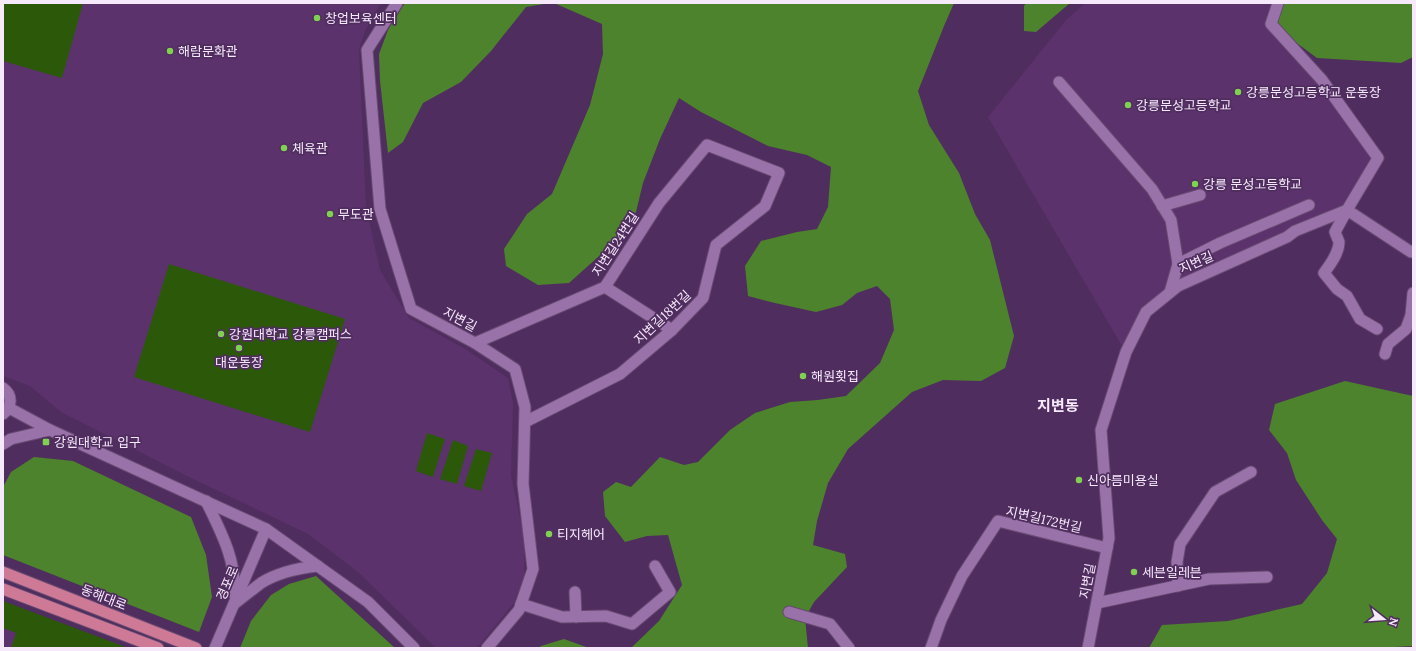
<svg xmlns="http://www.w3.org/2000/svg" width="1416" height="651" viewBox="0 0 1416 651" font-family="Lora,'Noto Sans KR',serif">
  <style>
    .built { fill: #5b326b }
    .green { fill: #2b5909 }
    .forest { fill: #4d832c }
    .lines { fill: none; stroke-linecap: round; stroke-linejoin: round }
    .minor-casing { stroke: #674a72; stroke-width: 13 }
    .tertiary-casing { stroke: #674a72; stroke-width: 13 }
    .primary-casing { stroke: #674a72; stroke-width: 13 }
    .minor { stroke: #9972a9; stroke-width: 11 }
    .tertiary { stroke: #9972a9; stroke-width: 11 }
    .primary { stroke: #ce7995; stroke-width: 11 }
    .poi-dot { fill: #80d051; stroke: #502d5f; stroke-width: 1.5 }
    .labels { text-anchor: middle; stroke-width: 3.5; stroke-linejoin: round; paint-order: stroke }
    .poi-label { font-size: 13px; fill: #f6e9fb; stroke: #502d5f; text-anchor: start }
    .street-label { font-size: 13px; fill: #f6e9fb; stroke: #502d5f }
    .quarter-label { font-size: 15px; font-weight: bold; fill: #f6e9fb; stroke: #502d5f }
  </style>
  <rect width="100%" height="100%" fill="#502d5f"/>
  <g class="built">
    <polygon points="3,3 381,3 365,31 359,50 366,207 380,270 409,318 467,350 508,378 513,403 511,476 525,540 524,577 514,603 477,648 436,648 358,572 308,534 187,476 61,412 30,386 3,376"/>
    <polygon points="1085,3 1278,3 1271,24 1378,158 1347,210 1178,286 1146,312 1126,353 988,117 1066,20"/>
    <polygon points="3,615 32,629 24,648 3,648"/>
  </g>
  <g class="green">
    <polygon points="3,3 83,3 62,78 3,61"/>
    <polygon points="169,264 345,319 310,432 134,377"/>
    <polygon points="427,433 445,439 433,477 416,471"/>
    <polygon points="453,440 468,446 457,484 440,479"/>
    <polygon points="476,449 492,453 481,491 464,486"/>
    <polygon points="3,601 128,648 11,648 16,633 3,628"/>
  </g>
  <g class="forest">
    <polygon points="405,3 550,3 526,7 491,51 461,82 423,103 403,142 388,153 380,81 379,54 388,30"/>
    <polygon points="554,3 954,3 944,26 918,91 929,125 959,173 975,214 990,240 1014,336 1005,368 981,381 943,380 912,392 848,449 828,483 817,521 813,545 845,554 847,567 814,602 805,618 808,648 631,648 659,621 682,585 668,535 647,536 625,542 605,516 603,492 616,482 631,487 660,457 684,465 698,462 730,430 755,413 790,402 818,400 846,396 880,363 894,330 890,299 877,286 857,293 842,305 816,312 775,303 748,296 745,266 761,241 797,232 817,229 828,207 831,167 807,155 768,146 701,112 679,98 660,139 643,183 636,212 608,248 569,283 538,285 506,266 504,249 527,214 552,194 590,105 603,54 602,24"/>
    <polygon points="1026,3 1070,3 1036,32 1024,31 1024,6"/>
    <polygon points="1278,3 1413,3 1413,57 1401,63 1317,58 1271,24"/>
    <polygon points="1345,381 1413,396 1413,646 1376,648 1149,648 1162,625 1228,621 1302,604 1327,573 1337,539 1322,520 1296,480 1287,453 1269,430 1275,404"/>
    <polygon points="34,457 73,461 191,517 206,555 212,597 199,632 3,555 3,487 11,472"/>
    <polygon points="316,576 395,648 240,648 251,621 271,595 289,584"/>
    <polygon points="564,639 589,648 539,648 541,646"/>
  </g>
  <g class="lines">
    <defs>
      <g id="minor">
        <polyline points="397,3 367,50 380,209 411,309 475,343 515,369 525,407 523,484 533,569 519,610 487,648"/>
        <polyline points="1059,82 1152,189 1171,220 1178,264 1170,292"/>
        <polyline points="1162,206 1200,195"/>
        <polyline points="1178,264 1220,243 1309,205"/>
        <polyline points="605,287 672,330"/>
        <path d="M 1377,329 L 1360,319 L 1347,296 L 1337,289 L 1324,273 C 1330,265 1339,253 1339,242 C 1338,239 1336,235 1335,232 L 1347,210 L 1411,252 L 1413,252"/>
        <polyline points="475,343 605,287 659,203 707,145 779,173 765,206 716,245 703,298 672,330 620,374 525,422"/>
        <polyline points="1385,354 1388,344 1406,329 1411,315 1413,293"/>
        <polyline points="1178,586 1177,562 1180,544 1215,492 1251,472"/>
        <polyline points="575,592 576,617"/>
        <polyline points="1097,603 1209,579 1267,577"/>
        <polyline points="521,604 562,617 606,616 632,624 670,592 655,566"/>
        <polyline points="789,612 830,624 849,648"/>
        <polyline points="931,648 941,620 962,576 998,521 1107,548"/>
        <polyline points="1088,648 1109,538 1101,430 1126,352 1146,312 1178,286 1287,237 1295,231 1347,210 1378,158 1322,80 1271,24 1278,3"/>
      </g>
      <g id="tertiary">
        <path d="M 3,388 C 13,395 12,407 3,414"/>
        <polyline points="9,408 50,430 266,529 368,602 414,648"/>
        <polyline points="3,444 11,439 50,430"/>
        <path d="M 206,501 C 220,530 237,561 234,594"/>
        <path d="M 234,604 C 243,597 252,590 261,583 C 277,573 299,568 318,566"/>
        <polyline points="215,648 266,529"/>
      </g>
      <g id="primary">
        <polyline points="3,572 196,648"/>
        <polyline points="3,589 158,648"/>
      </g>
    </defs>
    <use href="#minor" class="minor-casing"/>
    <use href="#tertiary" class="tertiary-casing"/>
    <use href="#primary" class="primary-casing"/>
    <use href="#minor" class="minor"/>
    <use href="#tertiary" class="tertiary"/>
    <use href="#primary" class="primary"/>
  </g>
  <g class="poi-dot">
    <circle cx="317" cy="18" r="4"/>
    <circle cx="170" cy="51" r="4"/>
    <circle cx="1238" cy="92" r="4"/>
    <circle cx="1128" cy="105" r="4"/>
    <circle cx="284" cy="148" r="4"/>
    <circle cx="1195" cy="184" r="4"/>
    <circle cx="330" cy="214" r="4"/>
    <circle cx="221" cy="334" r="4"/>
    <circle cx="239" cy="348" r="4"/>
    <circle cx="803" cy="376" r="4"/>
    <rect x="42" y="438" width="8" height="8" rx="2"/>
    <circle cx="1079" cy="480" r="4"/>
    <circle cx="549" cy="534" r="4"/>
    <circle cx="1134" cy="572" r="4"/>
  </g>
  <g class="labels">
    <g class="poi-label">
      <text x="325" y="23">창업보육센터</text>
      <text x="178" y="56">해람문화관</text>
      <text x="1246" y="97">강릉문성고등학교 운동장</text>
      <text x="1136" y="110">강릉문성고등학교</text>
      <text x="292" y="153">체육관</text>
      <text x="1203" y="189">강릉 문성고등학교</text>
      <text x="338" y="219">무도관</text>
      <text x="229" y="339">강원대학교 강릉캠퍼스</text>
      <text x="239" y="367" text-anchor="middle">대운동장</text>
      <text x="811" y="381">해원횟집</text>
      <text x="54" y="447">강원대학교 입구</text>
      <text x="1087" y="485">신아름미용실</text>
      <text x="557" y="539">티지헤어</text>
      <text x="1142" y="577">세븐일레븐</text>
    </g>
    <g class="street-label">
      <text transform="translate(615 244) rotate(-57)" y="5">지변길24번길</text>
      <text transform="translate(1196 262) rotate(-24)" y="5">지변길</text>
      <text transform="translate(662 317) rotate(-43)" y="5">지변길18번길</text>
      <text transform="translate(460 319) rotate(28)" y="5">지변길</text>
      <text transform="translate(1044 519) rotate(13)" y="5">지변길172번길</text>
      <text transform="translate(1087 581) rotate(-79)" y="5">지변길</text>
      <text transform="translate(227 583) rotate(-67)" y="5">경포로</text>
      <text transform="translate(104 597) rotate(21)" y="5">동해대로</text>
    </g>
    <g class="quarter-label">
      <text x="1058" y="411">지변동</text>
    </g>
  </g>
  <rect width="1416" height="651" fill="none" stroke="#f6e9fb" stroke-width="8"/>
  <g transform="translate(1384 619) rotate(107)" stroke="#502d5f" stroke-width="3" paint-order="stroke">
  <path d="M0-3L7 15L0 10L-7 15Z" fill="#f6e9fb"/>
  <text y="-6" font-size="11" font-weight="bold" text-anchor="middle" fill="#f6e9fb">N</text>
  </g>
</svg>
